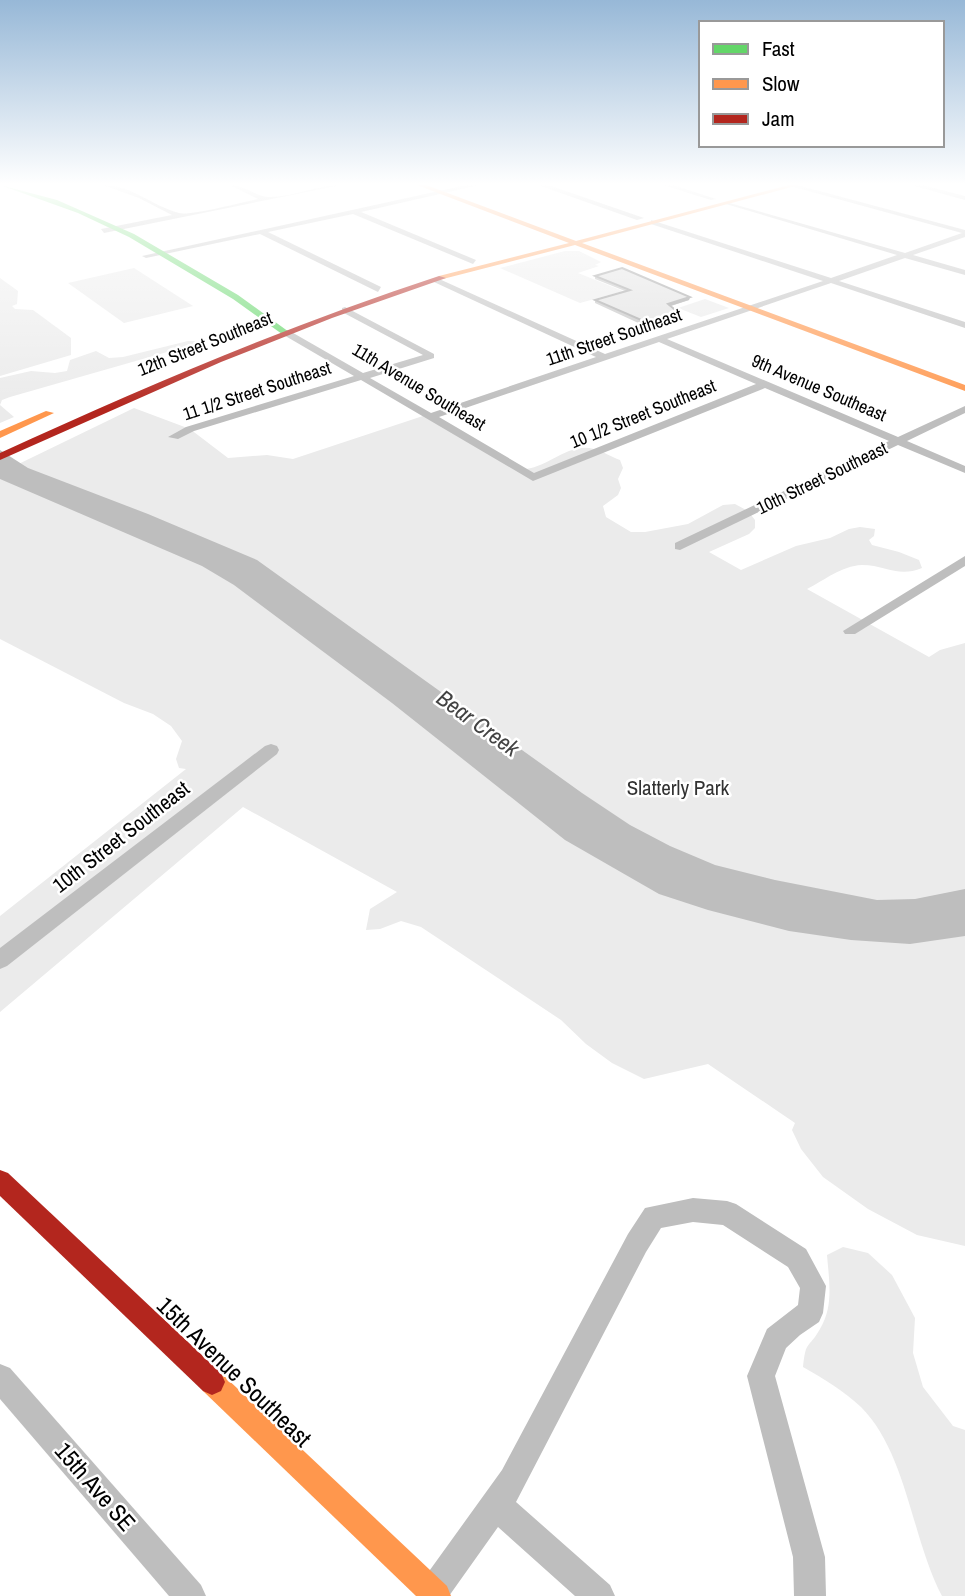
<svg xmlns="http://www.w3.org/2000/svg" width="965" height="1596" viewBox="0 0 965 1596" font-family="'Archivo Narrow',sans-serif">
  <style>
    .green { fill: #ebebeb }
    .water { fill: #bebebe }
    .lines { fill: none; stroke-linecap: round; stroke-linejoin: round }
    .street { fill: #bebebe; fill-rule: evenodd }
    .fast { fill: #63d668; fill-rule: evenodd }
    .slow { fill: #ff974d; fill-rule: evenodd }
    .jam { fill: #b3261e; fill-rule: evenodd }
    .wall { fill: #c0c0c0 }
    .shaded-wall { fill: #9c9c9c }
    .building { fill: #dfdfdf; stroke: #9c9c9c; stroke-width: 2 }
    .labels { text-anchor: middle; stroke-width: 5; stroke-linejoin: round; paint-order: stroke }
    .far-street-label { font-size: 18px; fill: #000; stroke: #fff }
    .park-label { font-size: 21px; fill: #323232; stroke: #fff }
    .street-label { font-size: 21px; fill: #000; stroke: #fff }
    .water-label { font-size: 23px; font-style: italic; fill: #434343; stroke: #fff }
    .near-street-label { font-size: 24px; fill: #000; stroke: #fff }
  </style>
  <rect width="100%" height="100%" fill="#fff"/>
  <g class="green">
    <polygon points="565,251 579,251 601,262 595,265 599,266 578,273 623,291 580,303 500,268"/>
    <polygon points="134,268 193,306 124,323 68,283"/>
    <polygon points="0,278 18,291 17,304 12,306 15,309 33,310 71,338 71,355 0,376"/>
    <polygon points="705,299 729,308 701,317 678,308"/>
    <polygon points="188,341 195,341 195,344 10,397 2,400 0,405 14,417 0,423 0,378 31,371 55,373 67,371 70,360 96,351 109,358 123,357"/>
    <path d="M 134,408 L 190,429 L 228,458 L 267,455 L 293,459 L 429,414 L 520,469 C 545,471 568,441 594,449 C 603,451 611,457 620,460 L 623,468 L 618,479 L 621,488 L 618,495 L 603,506 L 606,517 L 631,532 L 645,532 L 688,524 L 723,505 L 735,504 L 748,511 L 755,520 L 755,528 L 749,534 L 709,552 L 741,570 L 796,546 L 830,538 L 849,529 L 860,527 L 875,529 L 874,536 L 869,540 L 872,545 L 899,552 L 919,560 L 922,568 C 898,578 886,565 862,565 C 841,566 825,580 807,589 L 929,657 L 940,650 L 965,643 L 965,1246 L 917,1235 L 868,1209 L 823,1177 L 801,1149 L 792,1130 L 795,1123 L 708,1064 L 644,1079 L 612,1063 L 586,1044 L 561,1020 L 421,927 L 401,921 L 380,929 L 366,930 L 370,909 L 397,892 L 243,807 L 0,1012 L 0,916 L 186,769 L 179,768 L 176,759 L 182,741 L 171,726 L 153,714 L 124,703 L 0,639 L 0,473 Z"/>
    <path d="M 843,1247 L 868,1253 L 892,1275 L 915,1318 L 913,1353 L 923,1387 L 953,1426 L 965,1430 L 965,1596 L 942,1596 C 912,1540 907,1453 861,1407 C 844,1391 824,1379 803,1367 C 806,1339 808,1350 820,1329 C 834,1306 829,1280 827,1255 Z"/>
  </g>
  <polygon class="water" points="0,450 28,468 148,514 257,560 582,793 630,825 670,846 715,865 775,880 877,900 915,899 965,889 965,936 910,944 851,940 789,931 708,910 659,894 565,840 392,703 234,585 202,566 0,479"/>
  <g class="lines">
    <g class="street">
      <path d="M 103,185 C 132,185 152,206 179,213 C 190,216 243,202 258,199 L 230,185 C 244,185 255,196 268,197 C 291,198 317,185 341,185 L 104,233 L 101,229 L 172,215 L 139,198 Z"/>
      <polygon points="466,185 479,185 361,212 476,260 473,264 353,214 268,232 381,287 378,292 260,234 146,258 142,256"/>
      <polygon points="538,185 548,185 644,218 637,220"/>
      <polygon points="663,185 673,185 716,199 711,200"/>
      <path d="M 797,185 L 965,230 L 965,237 L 913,255 L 965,270 L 965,275 L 905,258 L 839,281 L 965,322 L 965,328 L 831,283 L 667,339 L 898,437 L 965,406 L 965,413 L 907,441 L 965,466 L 965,473 L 898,445 L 680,550 L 675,549 L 675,543 L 889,441 L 765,388 L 533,481 L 361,380 L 194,431 L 178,439 L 168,437 L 186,427 L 354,376 L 282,334 L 282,330 L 288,330 L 363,373 L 423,355 L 342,312 L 342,308 L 345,307 L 434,354 L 434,358 L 370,378 L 431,413 L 596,357 L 434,282 L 437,278 L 605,354 L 823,281 L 651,224 L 651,220 L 831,278 L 897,255 L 726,204 L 726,202 L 905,253 L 962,233 L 790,186 ZM 659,342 L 756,384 L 534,473 L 439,417 Z"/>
      <polygon points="911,185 922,185 965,196 965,200"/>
      <polygon points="965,556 965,566 855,634 845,634 843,631"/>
      <polygon points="271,744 277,746 279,750 277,754 7,966 0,969 0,948 265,746"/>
      <polygon points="693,1198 727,1201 736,1204 806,1249 826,1286 823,1313 819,1322 800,1335 786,1348 775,1376 825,1557 826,1596 794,1596 793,1557 747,1376 767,1329 798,1305 800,1288 788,1267 723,1225 693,1222 661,1228 646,1252 516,1502 610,1585 615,1596 575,1596 498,1527 449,1596 419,1596 417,1592 422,1581 502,1470 628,1234 645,1208"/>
      <polygon points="0,1364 10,1368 201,1585 206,1596 169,1596 0,1399"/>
    </g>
    <polygon class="fast" points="0,185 57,200 134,234 238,295 289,332 282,334 233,299 129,237 78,213"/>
    <g class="slow">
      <polygon points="417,185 426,185 576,241 789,185 799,185 582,243 965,385 965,391 575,245 439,280 439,276 569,243"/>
      <polygon points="46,411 54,413 0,438 0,431"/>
      <polygon points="212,1369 221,1373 447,1586 451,1596 416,1596 203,1391 199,1382 203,1373"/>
    </g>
    <g class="jam">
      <path d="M 439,276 L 446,278 L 332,318 L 221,362 L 0,460 L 0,453 C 144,387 289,325 439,276 Z"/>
      <polygon points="0,1170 8,1173 221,1373 225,1382 221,1391 212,1395 203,1391 0,1196"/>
    </g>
  </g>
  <polygon class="wall" points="595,276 690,297 689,300 671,306 679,313 679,316 647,327 595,303 595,300 625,291 595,279"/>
  <g class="shaded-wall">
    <polygon points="690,297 689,300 667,307 668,304"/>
    <polygon points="679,313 679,316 647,327 648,323"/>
  </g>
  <polygon class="building" points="622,268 690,297 668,304 679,313 648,323 595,300 630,290 595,276"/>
  <linearGradient id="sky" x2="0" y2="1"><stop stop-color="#97b8d7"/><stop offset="0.45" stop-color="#fff"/><stop offset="1" stop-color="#fff" stop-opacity="0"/></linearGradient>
  <rect width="965" height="409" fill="url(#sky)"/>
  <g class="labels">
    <g class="far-street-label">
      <text transform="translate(614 337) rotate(-19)" y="6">11th Street Southeast</text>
      <text transform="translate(205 344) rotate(-22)" y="6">12th Street Southeast</text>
      <text transform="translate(419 387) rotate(31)" y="6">11th Avenue Southeast</text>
      <text transform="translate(819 388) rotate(23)" y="6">9th Avenue Southeast</text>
      <text transform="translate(257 391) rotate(-18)" y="6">11 1/2 Street Southeast</text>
      <text transform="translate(643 414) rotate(-22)" y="6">10 1/2 Street Southeast</text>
      <text transform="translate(822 478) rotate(-26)" y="6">10th Street Southeast</text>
    </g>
    <g class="park-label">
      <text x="678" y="795">Slatterly Park</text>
    </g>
    <g class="street-label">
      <text transform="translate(121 837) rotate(-38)" y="7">10th Street Southeast</text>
    </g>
    <g class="water-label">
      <text transform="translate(478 723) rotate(36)" y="8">Bear Creek</text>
    </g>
    <g class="near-street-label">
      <text transform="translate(234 1372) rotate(44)" y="8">15th Avenue Southeast</text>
      <text transform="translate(95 1487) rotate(49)" y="8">15th Ave SE</text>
    </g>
  </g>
  <rect x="699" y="21" width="245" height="126" fill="#ffffff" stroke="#999999" stroke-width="2"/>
  <rect x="713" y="44" width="35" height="10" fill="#63d668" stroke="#999999" stroke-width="2"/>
  <text x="762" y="56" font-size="21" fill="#000000">Fast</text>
  <rect x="713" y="79" width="35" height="10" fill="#ff974d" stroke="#999999" stroke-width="2"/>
  <text x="762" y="91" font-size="21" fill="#000000">Slow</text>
  <rect x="713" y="114" width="35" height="10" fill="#b3261e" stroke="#999999" stroke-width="2"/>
  <text x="762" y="126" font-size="21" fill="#000000">Jam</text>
</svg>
